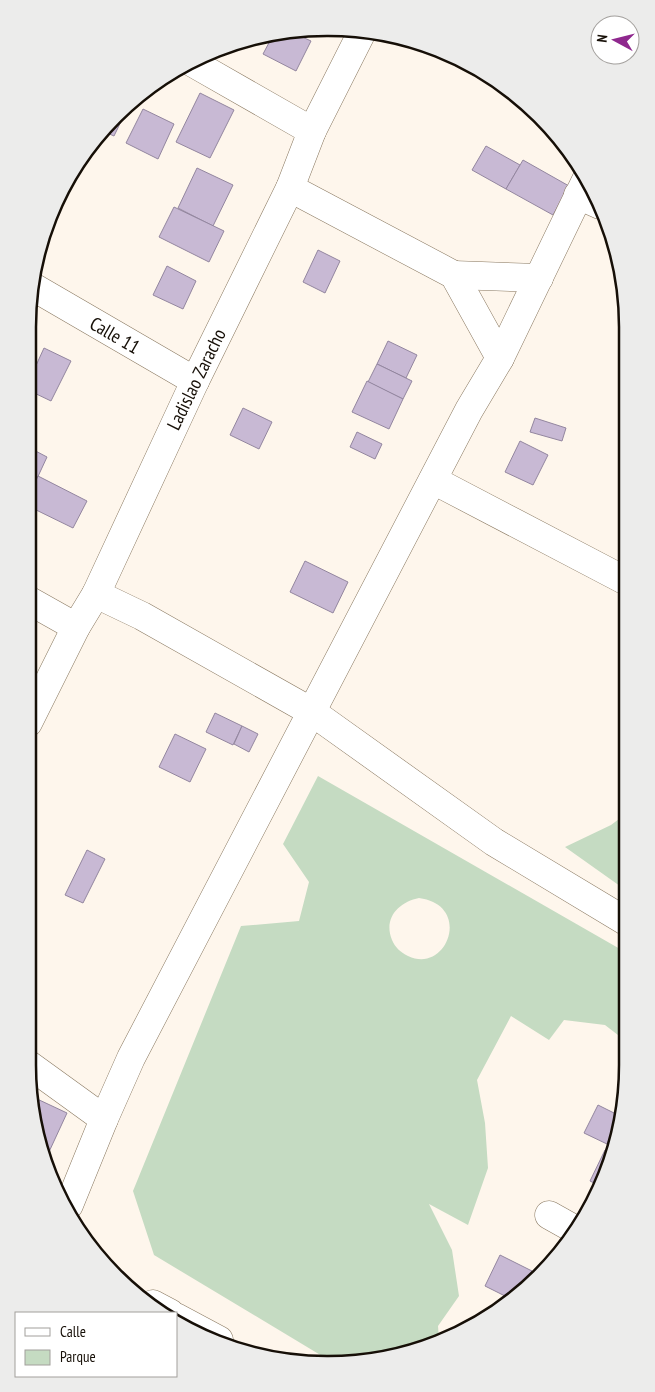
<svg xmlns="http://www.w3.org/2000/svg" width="655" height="1392" viewBox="0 0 655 1392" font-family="'PT Sans Narrow',sans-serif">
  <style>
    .green { fill: #c5dbc2; fill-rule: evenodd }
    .building { fill: #c8b9d4; stroke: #93869f }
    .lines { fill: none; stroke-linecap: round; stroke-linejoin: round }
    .minor-casing { stroke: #897860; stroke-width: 29 }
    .minor { stroke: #fff; stroke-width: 28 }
    .labels { text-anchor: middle; stroke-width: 4.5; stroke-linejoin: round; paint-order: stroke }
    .street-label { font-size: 19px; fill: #160f07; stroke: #fff }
    .rim { fill: none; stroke: #160f07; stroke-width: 2.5 }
  </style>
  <rect width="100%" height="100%" fill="#fef6ec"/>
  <g class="green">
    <path d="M 318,776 L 627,953 L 627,1042 L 605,1025 L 564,1020 L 549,1040 L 511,1016 L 477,1080 L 485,1123 L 488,1168 L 468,1225 L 429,1204 L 452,1250 L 459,1296 L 438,1326 L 439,1339 L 386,1359 L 327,1359 L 154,1255 L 133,1191 L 241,926 L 299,921 L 309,882 L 283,844 ZM 419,898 C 473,905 447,975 408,956 C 400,952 395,947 392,940 C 383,918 399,902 419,898 Z"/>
    <polygon points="627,813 627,891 565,847 611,825"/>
  </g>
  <g class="building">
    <polygon points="296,34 311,41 296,71 263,54 271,39"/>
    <polygon points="200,93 234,110 210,158 176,142"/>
    <polygon points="128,107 114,136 105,132 115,116"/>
    <polygon points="143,109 174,124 158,159 126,143"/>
    <polygon points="486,146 520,165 506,189 472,170"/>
    <polygon points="523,160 569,186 553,215 506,189"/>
    <polygon points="197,168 233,185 213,226 178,208"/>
    <polygon points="174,207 224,231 209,262 159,237"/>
    <polygon points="318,250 340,261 325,293 303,282"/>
    <polygon points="167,266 196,281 183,309 153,295"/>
    <polygon points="388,341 417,355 406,378 377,364"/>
    <polygon points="44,348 71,361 51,401 28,390 28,383"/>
    <polygon points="377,364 412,381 403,399 368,382"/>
    <polygon points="367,381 403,399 389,429 352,412"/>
    <polygon points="243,408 272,422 259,449 230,435"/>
    <polygon points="535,418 566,428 562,441 530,432"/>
    <polygon points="357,432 382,444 375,459 350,447"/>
    <polygon points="520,441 548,455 533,485 505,472"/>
    <polygon points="28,447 47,457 28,498"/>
    <polygon points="38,476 87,501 73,528 28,506 28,498"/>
    <polygon points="305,561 348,582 333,613 290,592"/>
    <polygon points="215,713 242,726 233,745 206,732"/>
    <polygon points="242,726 258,734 249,752 234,744"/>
    <polygon points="175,734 206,749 190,782 159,767"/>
    <polygon points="87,850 105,859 83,903 65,895"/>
    <polygon points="35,1098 67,1113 48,1154 42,1151 34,1102"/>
    <polygon points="598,1105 618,1115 615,1126 607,1144 584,1133"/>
    <polygon points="605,1150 610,1152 605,1179 600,1186 590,1181"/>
    <polygon points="500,1255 532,1271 526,1284 509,1298 485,1286"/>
  </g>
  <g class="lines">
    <defs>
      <g id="minor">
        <polyline points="193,63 312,131"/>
        <polyline points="290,188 454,275 500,358"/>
        <polyline points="578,195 600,205"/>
        <polyline points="454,275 539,278"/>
        <polyline points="35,288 195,381"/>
        <polyline points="433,480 626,581"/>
        <polyline points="96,594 142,616 312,712 494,842 627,922"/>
        <polyline points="28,600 76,627"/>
        <polyline points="28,723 76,627 96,594 195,381 290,188 312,131 361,34"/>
        <polyline points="28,1064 104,1119 69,1205"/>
        <polyline points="104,1119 131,1058 469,410 500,358 586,180"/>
        <polyline points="549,1215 574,1229"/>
        <polyline points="153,1304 170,1313"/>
        <polyline points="176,1317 219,1340"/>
      </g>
    </defs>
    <use href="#minor" class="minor-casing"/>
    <use href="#minor" class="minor"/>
  </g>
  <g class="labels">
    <g class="street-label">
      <text transform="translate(115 335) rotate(30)" y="7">Calle 11</text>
      <text transform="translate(196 379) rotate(-64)" y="7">Ladislao Zaracho</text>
    </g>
  </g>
  <path d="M0 0H655V1392H0ZM327 36H328A291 291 0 0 1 619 327V1065A291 291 0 0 1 328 1356H327A291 291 0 0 1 36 1065V327A291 291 0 0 1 327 36Z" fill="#ececeb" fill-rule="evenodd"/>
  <path class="rim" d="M327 36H328A291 291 0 0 1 619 327V1065A291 291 0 0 1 328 1356H327A291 291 0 0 1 36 1065V327A291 291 0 0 1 327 36Z"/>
  <rect x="15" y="1312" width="162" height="65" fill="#ffffff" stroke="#a29f9c"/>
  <rect x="25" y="1328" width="25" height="8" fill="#ffffff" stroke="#a29f9c"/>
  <text x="60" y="1337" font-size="15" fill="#160f07">Calle</text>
  <rect x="25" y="1350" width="25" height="15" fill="#c5dbc2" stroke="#a29f9c"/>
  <text x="60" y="1362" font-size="15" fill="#160f07">Parque</text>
  <g transform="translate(615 40) rotate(277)"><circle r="24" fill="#ffffff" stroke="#a29f9c"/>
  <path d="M0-4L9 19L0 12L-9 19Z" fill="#8f288e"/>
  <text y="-8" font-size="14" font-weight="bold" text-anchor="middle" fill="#160f07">N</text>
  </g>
</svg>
